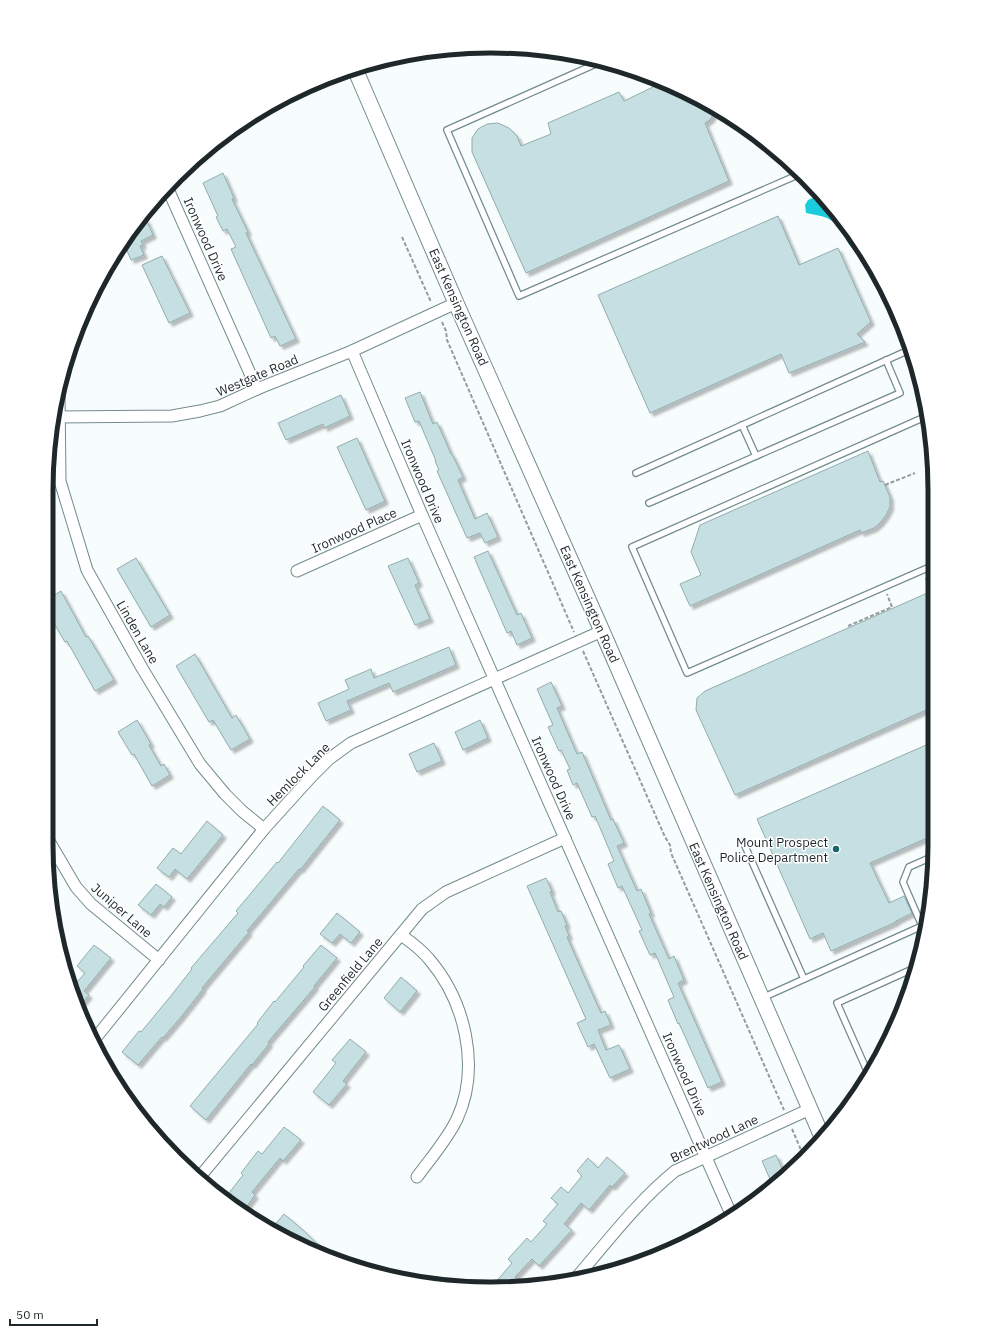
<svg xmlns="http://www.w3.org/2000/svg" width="981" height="1335" viewBox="0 0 981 1335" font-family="'IBM Plex Sans',sans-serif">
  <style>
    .water { fill: #1bccdd }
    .building { fill: #c5dfe2; stroke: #93acaf; filter: url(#shadow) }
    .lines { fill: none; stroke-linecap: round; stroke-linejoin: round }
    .service-casing { stroke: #738b8e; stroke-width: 8 }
    .minor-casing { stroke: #738b8e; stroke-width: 13 }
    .secondary-casing { stroke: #738b8e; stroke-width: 17 }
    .path { stroke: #959c9d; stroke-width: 2; stroke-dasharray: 4 2; stroke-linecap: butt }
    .service { stroke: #fff; stroke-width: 5.5 }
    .minor { stroke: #fff; stroke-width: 11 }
    .secondary { stroke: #fff; stroke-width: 15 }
    .poi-dot { fill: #17646c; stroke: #fff; stroke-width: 1.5 }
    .labels { text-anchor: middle; stroke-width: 3; stroke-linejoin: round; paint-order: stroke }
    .street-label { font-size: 13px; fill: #1e2729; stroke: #fff }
    .poi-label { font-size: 13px; fill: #1e2729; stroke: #fff; text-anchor: end }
    .rim { fill: none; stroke: #1e2729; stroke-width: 5 }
  </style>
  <defs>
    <filter id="shadow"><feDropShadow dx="3.5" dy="3.5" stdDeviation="1" flood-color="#0004"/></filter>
  </defs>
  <rect width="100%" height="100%" fill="#f7fdfd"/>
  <path class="water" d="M 815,197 L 821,197 L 843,220 L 859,247 L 858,249 L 855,250 C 847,245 846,237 840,229 C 831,216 820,216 806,213 L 805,205 L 808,200 Z"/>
  <g class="building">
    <polygon points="649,77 717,108 710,120 705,123 729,181 526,273 472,152 472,138 478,129 487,124 498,123 509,128 517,136 521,146 551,134 548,123 619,92 624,101 653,87"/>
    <polygon points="223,173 234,198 232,199 248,232 246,233 296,339 280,346 275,336 271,338 231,249 236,247 227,229 223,231 216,217 218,216 203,183"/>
    <polygon points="778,216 799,265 838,248 871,322 857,334 865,342 789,373 781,354 650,413 598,295"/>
    <polygon points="146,219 153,235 141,241 143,245 140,246 144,255 131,260 123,241 136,224"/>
    <polygon points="162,256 190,313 169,323 142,265"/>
    <polygon points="420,392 433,424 437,422 451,454 452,454 463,477 458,480 475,519 487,513 498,537 485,543 480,533 467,538 437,471 439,470 435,461 436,461 419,421 415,422 405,398"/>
    <polygon points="341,395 350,416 324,428 323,424 286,440 278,423"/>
    <polygon points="357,438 385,501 366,510 337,447"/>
    <polygon points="868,451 880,482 883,481 890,497 890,507 886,515 880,523 874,528 861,533 860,530 690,606 680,584 701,575 691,552 700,525"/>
    <polygon points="488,551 517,615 521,613 532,638 517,645 511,631 507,633 474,557"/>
    <polygon points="136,558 170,615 151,627 117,569"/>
    <polygon points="408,558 419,583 415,585 430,619 415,625 388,566"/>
    <polygon points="61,591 86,637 88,636 114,680 95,691 67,641 65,642 46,610 46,600"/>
    <polygon points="932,591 933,707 735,795 696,710 697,698 705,691"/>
    <polygon points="449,647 456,665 393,692 389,683 347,701 351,710 326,721 318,703 349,689 345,680 371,669 374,678"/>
    <polygon points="195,654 232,718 236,715 250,739 231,750 213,720 209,722 176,666"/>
    <polygon points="551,682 562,706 557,708 577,754 582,752 611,820 613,819 624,843 617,846 637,891 641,889 651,913 649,914 669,959 674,956 684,980 678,983 722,1082 708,1088 679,1023 678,1024 668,1000 674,997 655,953 650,955 639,931 642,930 622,886 618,888 608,864 614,861 595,816 592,817 577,783 573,785 567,770 570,769 561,750 559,751 548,727 553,725 537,689"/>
    <polygon points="137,720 151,744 149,745 161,766 164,764 170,775 152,786 134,754 132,755 118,732"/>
    <polygon points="480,720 488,738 463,750 455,732"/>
    <polygon points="933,742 934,835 870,863 889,903 904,896 912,913 896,921 896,922 831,951 823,933 810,939 757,819"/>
    <polygon points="434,743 442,761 417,772 409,754"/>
    <polygon points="323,806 340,820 300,870 299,869 247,931 249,932 202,988 203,989 181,1017 163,1038 162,1037 138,1065 122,1052 139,1031 141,1032 170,997 192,969 191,968 238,913 236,911 277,862 278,863"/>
    <polygon points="207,821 223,835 187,879 175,869 169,877 157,868 173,848 181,854"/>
    <polygon points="546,878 552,891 550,892 558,912 561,911 567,925 565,926 569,936 567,937 586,980 601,1013 605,1011 611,1025 598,1030 606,1050 619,1045 630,1069 610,1078 594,1044 588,1047 577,1023 586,1019 527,886"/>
    <polygon points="156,884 172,897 164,907 160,904 151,915 138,905"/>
    <polygon points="337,913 360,932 351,943 340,934 332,943 320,934"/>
    <polygon points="94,945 111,958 84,991 89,995 78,1008 71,989 85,973 77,966"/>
    <polygon points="321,945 337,958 314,986 315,987 268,1042 269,1044 252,1065 251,1064 206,1120 190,1106 258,1024 257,1023 274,1001 275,1002 304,967 303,966"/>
    <polygon points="401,977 417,991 400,1012 384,998"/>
    <polygon points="350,1039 366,1052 343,1081 347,1084 329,1105 313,1092 336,1063 332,1060"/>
    <polygon points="284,1127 301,1140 283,1161 280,1158 252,1192 255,1195 244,1210 229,1200 233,1196 229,1193 243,1175 241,1173 258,1151 262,1154"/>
    <polygon points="776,1155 785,1175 773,1186 762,1161"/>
    <polygon points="607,1157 625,1173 612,1187 610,1185 589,1210 581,1203 564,1224 572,1230 539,1266 532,1259 515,1277 527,1287 490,1289 512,1263 508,1259 527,1238 531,1242 547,1224 543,1221 558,1204 551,1198 561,1187 568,1193 582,1176 577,1171 588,1158 598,1168"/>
    <polygon points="284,1214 303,1230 329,1255 294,1243 273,1227"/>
  </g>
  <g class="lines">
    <defs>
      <g id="service">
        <polyline points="419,54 420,56 429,52"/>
        <polyline points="600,62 447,130 519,296 800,174"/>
        <polyline points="927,416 632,547 687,673 932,566"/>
        <polyline points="742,425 756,456"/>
        <polyline points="636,473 909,350"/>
        <polyline points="649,503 900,393 886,360"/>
        <polyline points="745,846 804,979"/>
        <polyline points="925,926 922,926 903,882 909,867 934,856"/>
        <polyline points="762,998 922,926"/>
        <polyline points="868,1073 837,1003 917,967"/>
      </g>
      <g id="minor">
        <polyline points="167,187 257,389"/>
        <polyline points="352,351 422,515 731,1214"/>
        <polyline points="59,393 60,481 87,570 142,668 200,764 225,794 242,811 264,829"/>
        <polyline points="56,417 172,416 200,411 220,406 257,389 352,351 456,303"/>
        <polyline points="297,571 422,515"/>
        <polyline points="46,836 76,887 91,904 159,960"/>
        <path d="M 401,935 C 411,942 421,949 429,959 C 465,1001 481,1067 457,1119 C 447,1140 430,1159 417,1177"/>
        <polyline points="94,1040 264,829 312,776 329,759 351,743 602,631"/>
        <polyline points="198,1179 422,909 446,892 565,838"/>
        <path d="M 576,1278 C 608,1241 637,1202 675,1171 L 810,1109"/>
      </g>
      <polyline id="secondary" points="355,69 456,303 602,631 823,1139"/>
    </defs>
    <use href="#service" class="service-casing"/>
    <use href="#minor" class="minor-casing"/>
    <use href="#secondary" class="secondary-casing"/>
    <g class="path">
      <polyline points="402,237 431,302"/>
      <polyline points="901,319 901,321"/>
      <polyline points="442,322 446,331 447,340 574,632"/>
      <polyline points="885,485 915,473"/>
      <polyline points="926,578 931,592"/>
      <polyline points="848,626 892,607 887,594"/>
      <polyline points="583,651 665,837 670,845 671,853 784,1110"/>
      <polyline points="792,1129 804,1157"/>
    </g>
    <use href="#service" class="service"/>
    <use href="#minor" class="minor"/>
    <use href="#secondary" class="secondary"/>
  </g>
  <circle class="poi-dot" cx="836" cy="849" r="4"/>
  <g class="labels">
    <g class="street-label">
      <text transform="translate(206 239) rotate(66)" y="5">Ironwood Drive</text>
      <text transform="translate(459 307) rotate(66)" y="5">East Kensington Road</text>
      <text transform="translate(257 375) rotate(-23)" y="5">Westgate Road</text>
      <text transform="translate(423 481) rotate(67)" y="5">Ironwood Drive</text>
      <text transform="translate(354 530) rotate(-24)" y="5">Ironwood Place</text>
      <text transform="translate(590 604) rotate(66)" y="5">East Kensington Road</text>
      <text transform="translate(138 632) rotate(60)" y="5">Linden Lane</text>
      <text transform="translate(298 774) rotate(-45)" y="5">Hemlock Lane</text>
      <text transform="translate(554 778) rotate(66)" y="5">Ironwood Drive</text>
      <text transform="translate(719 901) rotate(66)" y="5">East Kensington Road</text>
      <text transform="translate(122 910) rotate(41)" y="5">Juniper Lane</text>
      <text transform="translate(350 974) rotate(-50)" y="5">Greenfield Lane</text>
      <text transform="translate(685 1074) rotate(66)" y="5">Ironwood Drive</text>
      <text transform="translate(714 1138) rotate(-25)" y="5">Brentwood Lane</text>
    </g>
    <g class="poi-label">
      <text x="828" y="847">Mount Prospect<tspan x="828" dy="15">Police Department</tspan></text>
    </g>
  </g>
  <path d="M0 0H981V1335H0ZM490 53H491A437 437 0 0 1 928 490V845A437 437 0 0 1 491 1282H490A437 437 0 0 1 53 845V490A437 437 0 0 1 490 53Z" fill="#fff" fill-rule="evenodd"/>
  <path class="rim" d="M490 53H491A437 437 0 0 1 928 490V845A437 437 0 0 1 491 1282H490A437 437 0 0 1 53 845V490A437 437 0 0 1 490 53Z"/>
  <path d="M10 1319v6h87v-6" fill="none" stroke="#1e2729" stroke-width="2"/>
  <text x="16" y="1319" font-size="12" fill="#1e2729" stroke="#ffffff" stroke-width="3" paint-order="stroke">50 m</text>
</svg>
